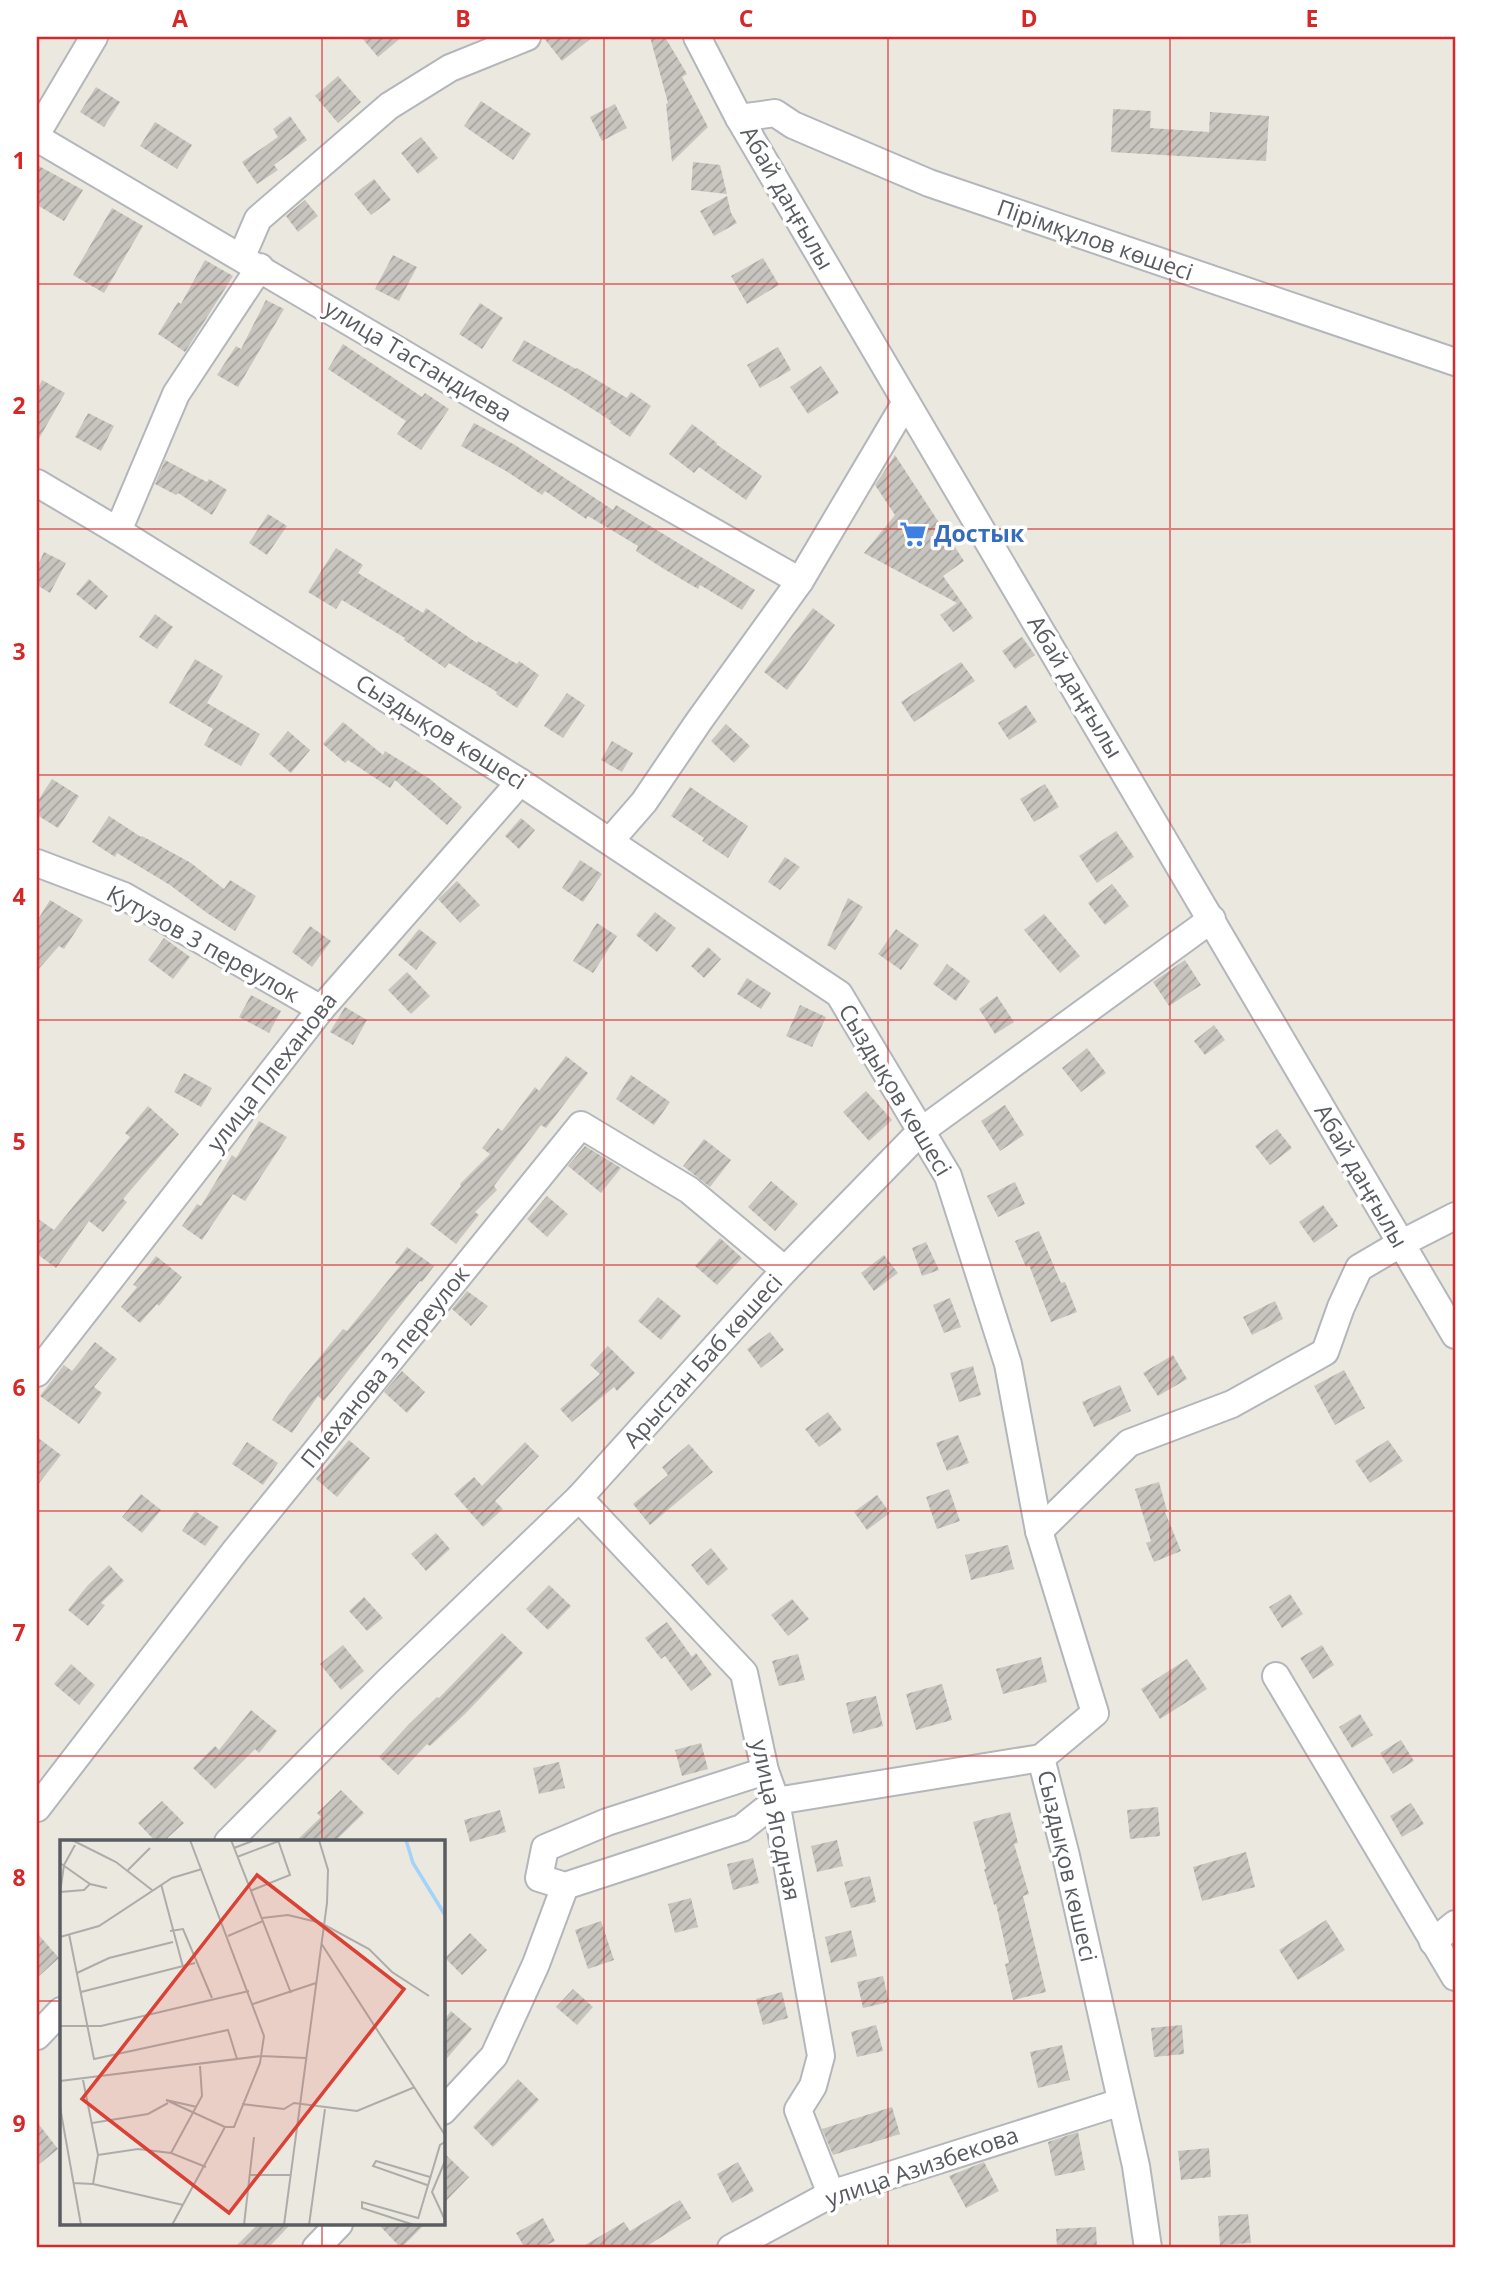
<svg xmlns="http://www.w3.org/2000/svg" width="1492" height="2285" viewBox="0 0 1492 2285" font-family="'Open Sans',sans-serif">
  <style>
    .building { fill: url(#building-hatch) }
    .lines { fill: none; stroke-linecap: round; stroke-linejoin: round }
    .minor-casing { stroke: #b3b6ba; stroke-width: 30 }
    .minor { stroke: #fff; stroke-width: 26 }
    .grid { fill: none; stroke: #d62828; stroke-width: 2; stroke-opacity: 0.55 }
    .labels { text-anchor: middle; stroke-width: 7; stroke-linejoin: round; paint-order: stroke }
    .street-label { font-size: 23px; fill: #595c60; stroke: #fff }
    .shop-label { font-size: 23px; font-weight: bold; fill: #366cbe; stroke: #fff; text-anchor: start }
    .inset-river { fill: none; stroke: #a3d3f8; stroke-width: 3.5 }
    .inset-road { fill: none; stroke: #adaca9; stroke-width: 2 }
    .view { fill: #db4236; fill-opacity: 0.15; stroke: #db4236; stroke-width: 3.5 }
    .inset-edge { fill: none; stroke: #595c60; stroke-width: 3.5 }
    .neatline { fill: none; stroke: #d62828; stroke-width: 2.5 }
    .grid-label { font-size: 23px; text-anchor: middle; font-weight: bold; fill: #d62828 }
  </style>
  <defs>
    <pattern id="building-hatch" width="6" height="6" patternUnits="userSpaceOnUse" patternTransform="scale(1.75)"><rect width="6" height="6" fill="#c8c5bf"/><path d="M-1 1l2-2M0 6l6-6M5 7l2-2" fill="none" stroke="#a5a39f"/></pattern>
  </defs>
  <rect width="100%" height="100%" fill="#ebe8e0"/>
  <g class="building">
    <polygon points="361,37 402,37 378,57"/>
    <polygon points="543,37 593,37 562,61"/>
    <polygon points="650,37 665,37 687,74 682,77 708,127 672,162 666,104 668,103"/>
    <polygon points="338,76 361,102 338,123 315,96"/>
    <polygon points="96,87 120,102 104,127 80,112"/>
    <polygon points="481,101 531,134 513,160 464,126"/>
    <polygon points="615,104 627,128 602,141 590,117"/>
    <polygon points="1113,109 1151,111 1150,128 1209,132 1210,112 1269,116 1266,161 1111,152"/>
    <polygon points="290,116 307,140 274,165 278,170 257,184 242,162 278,137 273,129"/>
    <polygon points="155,122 192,145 177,169 140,146"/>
    <polygon points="421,137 438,158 418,174 401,153"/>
    <polygon points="693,162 720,165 727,194 691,190"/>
    <polygon points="37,165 83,190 64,221 37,205"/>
    <polygon points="374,179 391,200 371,215 354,194"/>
    <polygon points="727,196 731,213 737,223 714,236 700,211"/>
    <polygon points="305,200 318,216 298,232 286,216"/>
    <polygon points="112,208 143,226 104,293 73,275"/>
    <polygon points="393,255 417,267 399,301 375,289"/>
    <polygon points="763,258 779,285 747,304 731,276"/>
    <polygon points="205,260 233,276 185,352 158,334 178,302 181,304"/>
    <polygon points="266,300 284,309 238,387 217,375 236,346 241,349"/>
    <polygon points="480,303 503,318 482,349 459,334"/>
    <polygon points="524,340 576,369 577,368 627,398 631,392 651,406 630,437 610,423 611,421 563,390 512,361"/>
    <polygon points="343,344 422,397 425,393 449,409 421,450 397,434 406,421 328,369"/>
    <polygon points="778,347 791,370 760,388 747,365"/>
    <polygon points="821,366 839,393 808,414 790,387"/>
    <polygon points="42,380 65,393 37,442 37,390"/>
    <polygon points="88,413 114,426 101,451 75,437"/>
    <polygon points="474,423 515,445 613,510 616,505 755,590 742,610 700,585 698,589 664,569 636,551 638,546 588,516 586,519 545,491 542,495 506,471 461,446"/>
    <polygon points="692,424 717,443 716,444 762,476 746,500 699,467 694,473 669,454"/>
    <polygon points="895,455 964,561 943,576 973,618 953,632 940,615 957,603 864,553 895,515 875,485"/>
    <polygon points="165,460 207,482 209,479 227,490 212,515 178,493 176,495 155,484"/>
    <polygon points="268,514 287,526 267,555 249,543"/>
    <polygon points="336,548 363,565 358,573 423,613 426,608 477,643 478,641 517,664 519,661 539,675 517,708 496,694 497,692 449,663 445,668 404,640 405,638 342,600 336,609 308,592"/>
    <polygon points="44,552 66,563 50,593 37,585 37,567"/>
    <polygon points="89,579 108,596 96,610 76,594"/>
    <polygon points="813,608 835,625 787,690 764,672"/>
    <polygon points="155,614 173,627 157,649 139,637"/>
    <polygon points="1022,637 1035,655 1015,669 1002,651"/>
    <polygon points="195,659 223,676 207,703 260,734 241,766 204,745 213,729 169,703"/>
    <polygon points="961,662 975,681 914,722 901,702"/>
    <polygon points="567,693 585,705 563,738 544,726"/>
    <polygon points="1026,705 1037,722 1009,740 998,723"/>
    <polygon points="343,722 383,755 385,751 430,779 462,807 447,825 395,780 390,788 348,760 345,763 323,744"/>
    <polygon points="726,724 750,746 734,763 711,741"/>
    <polygon points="288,731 310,750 291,773 269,754"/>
    <polygon points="612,741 633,753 622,772 601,760"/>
    <polygon points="52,779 79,796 58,828 37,815 37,802"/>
    <polygon points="1045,784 1059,807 1034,822 1020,799"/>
    <polygon points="690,787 748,826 728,858 702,841 704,838 671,816"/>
    <polygon points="109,816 141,837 142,836 191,863 224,889 230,880 256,896 235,931 207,913 170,885 117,853 115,857 92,842"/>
    <polygon points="521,818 535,830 519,849 505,836"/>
    <polygon points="1116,831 1134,857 1097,883 1079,856"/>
    <polygon points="785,857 800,867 780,890 768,882"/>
    <polygon points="580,860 602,874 583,902 562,888"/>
    <polygon points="457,881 480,905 460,923 438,899"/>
    <polygon points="1112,884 1129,906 1105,925 1088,903"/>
    <polygon points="848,898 863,907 835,950 827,945"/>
    <polygon points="50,900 83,920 64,949 59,946 37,971 37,921"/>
    <polygon points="655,912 676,928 657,952 636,935"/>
    <polygon points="1044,914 1080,956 1060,973 1024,930"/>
    <polygon points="597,923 617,936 593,973 573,961"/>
    <polygon points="310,926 331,941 312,967 292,952"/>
    <polygon points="419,929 437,943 416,970 398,955"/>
    <polygon points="896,929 919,945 901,970 878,954"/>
    <polygon points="164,938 190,957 173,979 148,960"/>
    <polygon points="708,947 721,959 704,978 691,966"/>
    <polygon points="1185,960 1201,985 1169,1006 1153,982"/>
    <polygon points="947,964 970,981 956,1001 933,984"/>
    <polygon points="407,972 430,996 411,1014 388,990"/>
    <polygon points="747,978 771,993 761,1009 737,994"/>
    <polygon points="251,995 281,1011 269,1033 239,1017"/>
    <polygon points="997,996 1014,1022 995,1034 979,1009"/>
    <polygon points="800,1005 826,1017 812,1047 786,1036"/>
    <polygon points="345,1007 367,1020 353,1045 330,1032"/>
    <polygon points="1214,1025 1225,1040 1205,1055 1194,1041"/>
    <polygon points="1087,1048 1106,1073 1081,1092 1062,1068"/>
    <polygon points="566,1056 588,1073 546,1128 541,1125 494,1186 497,1190 475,1212 479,1215 456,1244 430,1224 461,1186 460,1184 490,1154 482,1148 498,1128 502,1131 535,1087 539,1091"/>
    <polygon points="184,1073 212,1088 201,1107 174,1092"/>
    <polygon points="631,1075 670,1102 654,1125 616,1099"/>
    <polygon points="866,1091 892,1120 869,1141 843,1112"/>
    <polygon points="1005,1105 1024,1135 1000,1151 981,1121"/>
    <polygon points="148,1106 179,1134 123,1199 127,1202 103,1232 89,1221 56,1268 37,1254 37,1218 54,1230 130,1137 125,1133"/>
    <polygon points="259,1121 287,1137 245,1201 233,1194 202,1240 182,1226 197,1204 201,1206 232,1155 236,1158"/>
    <polygon points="1277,1129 1292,1148 1270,1165 1255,1146"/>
    <polygon points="704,1139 731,1160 710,1187 683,1166"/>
    <polygon points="585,1146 621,1168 601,1193 568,1166"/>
    <polygon points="771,1181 798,1204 775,1231 748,1207"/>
    <polygon points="1015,1182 1025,1204 998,1217 987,1196"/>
    <polygon points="547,1196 568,1214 547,1237 527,1219"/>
    <polygon points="1323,1205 1338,1226 1314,1243 1299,1222"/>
    <polygon points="1039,1231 1061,1283 1065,1282 1077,1312 1051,1322 1029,1265 1026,1267 1015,1241"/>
    <polygon points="720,1238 742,1258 717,1285 695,1266"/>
    <polygon points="926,1242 939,1270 922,1276 912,1248"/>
    <polygon points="407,1247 434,1266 422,1282 420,1281 324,1401 318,1396 292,1433 272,1420 289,1394 343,1329 347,1331 400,1266 395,1263"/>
    <polygon points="884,1255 898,1273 874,1291 861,1273"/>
    <polygon points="156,1256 182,1277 159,1306 157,1304 140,1323 121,1307 137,1287 133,1285"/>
    <polygon points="467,1291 488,1306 471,1326 452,1309"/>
    <polygon points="658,1297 681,1316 661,1340 638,1321"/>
    <polygon points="950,1298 961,1327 944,1333 933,1305"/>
    <polygon points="1275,1301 1283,1319 1252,1335 1243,1317"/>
    <polygon points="770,1332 784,1350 761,1368 747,1349"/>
    <polygon points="95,1342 117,1359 94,1387 102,1393 79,1424 40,1396 64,1365 72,1371"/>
    <polygon points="608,1346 635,1373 617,1391 614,1387 572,1422 560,1409 600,1374 590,1365"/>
    <polygon points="1173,1355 1187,1379 1158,1396 1143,1373"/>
    <polygon points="973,1366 981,1395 959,1402 950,1373"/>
    <polygon points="1344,1370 1365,1408 1335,1425 1314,1386"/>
    <polygon points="402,1371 425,1392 407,1413 384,1392"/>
    <polygon points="1120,1385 1131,1411 1094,1427 1082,1402"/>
    <polygon points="828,1412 842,1430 819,1447 805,1429"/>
    <polygon points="958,1435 969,1463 947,1471 936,1443"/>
    <polygon points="37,1437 61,1455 37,1486"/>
    <polygon points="349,1440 370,1458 337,1497 316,1479"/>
    <polygon points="1388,1440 1403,1461 1370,1483 1355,1461"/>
    <polygon points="247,1442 278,1463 263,1485 232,1464"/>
    <polygon points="525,1442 539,1456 495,1501 503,1509 483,1527 454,1494 474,1477 482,1486"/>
    <polygon points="689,1444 713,1472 650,1525 633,1504 668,1475 662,1467"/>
    <polygon points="1159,1482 1167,1511 1165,1512 1181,1551 1154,1562 1146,1543 1151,1541 1135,1489"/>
    <polygon points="949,1489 960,1521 937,1529 926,1497"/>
    <polygon points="141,1494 161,1510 142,1533 122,1517"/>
    <polygon points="877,1495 890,1513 867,1530 854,1512"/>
    <polygon points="195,1511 219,1527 205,1546 182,1531"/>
    <polygon points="436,1533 450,1549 426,1571 411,1554"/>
    <polygon points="1008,1545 1014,1569 971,1580 965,1555"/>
    <polygon points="711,1548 728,1569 708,1586 691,1565"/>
    <polygon points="109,1565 124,1581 101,1603 105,1605 88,1626 68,1610 88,1585"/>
    <polygon points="549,1585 571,1606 548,1630 526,1609"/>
    <polygon points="1290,1594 1303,1614 1282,1628 1269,1607"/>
    <polygon points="364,1597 383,1618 367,1631 349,1611"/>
    <polygon points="792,1599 809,1619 788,1636 771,1615"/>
    <polygon points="667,1622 692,1657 696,1653 712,1675 691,1691 665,1656 661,1659 645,1638"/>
    <polygon points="502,1633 523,1653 465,1714 430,1746 427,1744 398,1775 379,1757 409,1724 437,1697 439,1698"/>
    <polygon points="343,1645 364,1671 341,1690 320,1664"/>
    <polygon points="1322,1645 1334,1665 1313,1679 1300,1658"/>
    <polygon points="798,1654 805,1680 779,1686 772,1661"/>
    <polygon points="1041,1657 1047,1682 1003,1694 996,1669"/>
    <polygon points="1187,1659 1207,1689 1160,1719 1141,1689"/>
    <polygon points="71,1664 95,1685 79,1705 54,1684"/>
    <polygon points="942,1684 952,1720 916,1730 906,1694"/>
    <polygon points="876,1696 883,1726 853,1734 846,1703"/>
    <polygon points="251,1710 277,1731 259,1753 255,1749 215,1789 193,1768 215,1746 219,1750"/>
    <polygon points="1360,1714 1373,1735 1352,1748 1339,1727"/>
    <polygon points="1401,1740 1414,1761 1393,1774 1380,1753"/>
    <polygon points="701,1743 708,1769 682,1776 675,1750"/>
    <polygon points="559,1762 565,1788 539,1794 533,1768"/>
    <polygon points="341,1790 364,1813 334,1842 295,1842 321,1817 317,1813"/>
    <polygon points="162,1801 184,1823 163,1842 156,1842 138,1823"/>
    <polygon points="1411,1803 1424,1824 1402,1837 1390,1816"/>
    <polygon points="1158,1807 1160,1836 1130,1839 1127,1810"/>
    <polygon points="500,1810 506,1832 470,1842 464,1820"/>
    <polygon points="1010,1812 1018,1843 1014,1844 1029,1894 1023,1896 1046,1992 1013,2000 1005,1964 1009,1963 996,1904 994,1905 984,1869 986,1869 973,1822"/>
    <polygon points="837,1840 843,1866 817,1872 811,1846"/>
    <polygon points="1246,1852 1255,1887 1202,1901 1193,1867"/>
    <polygon points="753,1858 759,1883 733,1890 727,1864"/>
    <polygon points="870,1876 876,1902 851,1908 844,1882"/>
    <polygon points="691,1898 698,1927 675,1933 668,1904"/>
    <polygon points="1326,1920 1345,1950 1298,1980 1279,1950"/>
    <polygon points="601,1921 614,1960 588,1969 575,1930"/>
    <polygon points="851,1930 857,1956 831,1963 825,1937"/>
    <polygon points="37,1933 59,1958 37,1978"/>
    <polygon points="470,1933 487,1950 462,1975 445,1958"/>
    <polygon points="883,1976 889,2002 863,2008 857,1982"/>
    <polygon points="573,1989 593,2007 577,2025 556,2007"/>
    <polygon points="782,1992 788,2018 763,2025 756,1999"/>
    <polygon points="451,2011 472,2029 443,2063 443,2021"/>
    <polygon points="876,2025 883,2051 857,2057 851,2032"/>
    <polygon points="1182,2025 1184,2054 1154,2057 1151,2028"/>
    <polygon points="1062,2045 1070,2080 1038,2088 1030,2052"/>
    <polygon points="518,2079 539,2100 493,2147 473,2127"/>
    <polygon points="892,2107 900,2134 833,2155 822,2129"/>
    <polygon points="37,2122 58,2149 37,2166"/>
    <polygon points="1078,2132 1085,2170 1055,2176 1048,2142"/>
    <polygon points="1209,2148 1211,2177 1181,2180 1178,2151"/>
    <polygon points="443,2152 469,2177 443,2204"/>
    <polygon points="738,2162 754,2191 732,2203 717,2174"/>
    <polygon points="984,2162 999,2191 966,2208 949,2176"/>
    <polygon points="680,2200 691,2218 644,2248 580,2248 624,2222 630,2231"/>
    <polygon points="1248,2214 1251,2243 1220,2245 1218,2216"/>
    <polygon points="543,2218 555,2241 540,2248 525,2248 516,2233"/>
    <polygon points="258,2224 291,2224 268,2248 234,2248"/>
    <polygon points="378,2224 425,2224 401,2248"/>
    <polygon points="1096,2227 1097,2248 1057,2248 1056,2229"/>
  </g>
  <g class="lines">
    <defs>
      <g id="minor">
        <polyline points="697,37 739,118 1455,1335"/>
        <polyline points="739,118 775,113 793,125 929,183 1455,362"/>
        <polyline points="37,133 94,37"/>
        <polyline points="37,138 518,421 800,581"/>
        <polyline points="242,256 258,219 389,106 450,68 527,37"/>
        <polyline points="37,483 118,531 520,782 839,994 948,1176 1008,1364 1039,1531 1095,1713 1041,1758 1066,1856 1136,2166 1148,2248"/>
        <polyline points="118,531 176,394 260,267"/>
        <polyline points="610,841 644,802 699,721 800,581 906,402"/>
        <polyline points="37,863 124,896 321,1009"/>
        <polyline points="37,1373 321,1009 520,782"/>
        <polyline points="579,1498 744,1673 765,1771 776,1801 821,2056 813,2086 798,2110 831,2194"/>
        <polyline points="1039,1531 1129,1443 1232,1404 1325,1352 1341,1307 1359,1268 1400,1244 1455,1216"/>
        <polyline points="1276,1676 1455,1977"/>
        <polyline points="765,1771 607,1822 545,1848 539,1878 565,1886 742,1828 776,1801 1041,1758"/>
        <polyline points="37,1808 235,1551 581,1125 689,1190 785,1270"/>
        <polyline points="228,1842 387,1682 579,1498 785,1270 921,1131 1212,919"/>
        <polyline points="1433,1942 1455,1924"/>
        <polyline points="37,2036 61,2011"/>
        <polyline points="443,2111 494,2056 536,1964 565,1886"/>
        <polyline points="316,2248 339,2224"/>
        <polyline points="731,2248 831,2194 1121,2102"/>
      </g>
    </defs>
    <use href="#minor" class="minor-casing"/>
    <use href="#minor" class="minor"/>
  </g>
  <path class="grid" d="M 322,37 L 322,1842M 604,37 L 604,2248M 888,37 L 888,2248M 1170,37 L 1170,2248M 37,284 L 1455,284M 37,529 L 1455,529M 37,775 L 1455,775M 37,1020 L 1455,1020M 37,1265 L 1455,1265M 37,1511 L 1455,1511M 37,1756 L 1455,1756M 37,2001 L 61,2001M 443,2001 L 1455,2001M 322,2224 L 322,2248"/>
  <defs>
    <symbol id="supermarket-bare" viewBox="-9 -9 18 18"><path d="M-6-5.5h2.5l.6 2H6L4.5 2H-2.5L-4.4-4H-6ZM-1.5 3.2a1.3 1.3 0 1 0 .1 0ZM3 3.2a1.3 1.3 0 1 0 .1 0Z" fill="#3f7fe0" stroke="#fff" stroke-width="2.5" paint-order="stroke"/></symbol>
  </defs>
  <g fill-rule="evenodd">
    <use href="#supermarket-bare" x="894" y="515" width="38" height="38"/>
  </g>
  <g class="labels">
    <g class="street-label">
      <text transform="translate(787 198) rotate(60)" y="8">Абай даңғылы</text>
      <text transform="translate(1095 240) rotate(19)" y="8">Пірімқұлов көшесі</text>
      <text transform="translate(418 361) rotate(31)" y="8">улица Тастандиева</text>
      <text transform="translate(1075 687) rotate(59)" y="8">Абай даңғылы</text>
      <text transform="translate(441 732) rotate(32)" y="8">Сыздықов көшесі</text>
      <text transform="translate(203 944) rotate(29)" y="8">Кутузов 3 переулок</text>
      <text transform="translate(272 1072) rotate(-52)" y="8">улица Плеханова</text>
      <text transform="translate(895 1090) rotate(59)" y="8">Сыздықов көшесі</text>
      <text transform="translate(1361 1176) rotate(60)" y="8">Абай даңғылы</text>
      <text transform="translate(703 1361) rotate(-48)" y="8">Арыстан Баб көшесі</text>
      <text transform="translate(385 1367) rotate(-51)" y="8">Плеханова 3 переулок</text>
      <text transform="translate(776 1820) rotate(78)" y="8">улица Ягодная</text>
      <text transform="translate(1067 1866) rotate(77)" y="8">Сыздықов көшесі</text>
      <text transform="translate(922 2167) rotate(-19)" y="8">улица Азизбекова</text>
    </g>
    <g class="shop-label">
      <text x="934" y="542">Достык</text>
    </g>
  </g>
  <g transform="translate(60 1840)">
    <rect width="385" height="385" fill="#ebe8e0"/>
    <path class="inset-river" d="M 346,0 L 353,23 L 385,75"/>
    <path class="inset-road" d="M 12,0 L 56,22 L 92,50M 171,0 L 231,153M 174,8 L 195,0M 177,17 L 219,1M 0,23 L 30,44 L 47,48M 68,30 L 90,8M 101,44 L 123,127M 190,51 L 230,35 L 218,0M 0,52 L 24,50 L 30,44M 0,53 L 4,25 L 15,5M 202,78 L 228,75 L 261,83 L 309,109 L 332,132 L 369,156M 110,91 L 123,89 L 152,158M 9,94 L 34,219 L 168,190 L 177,219M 168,96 L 203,81M 0,97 L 39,86 L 112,38 L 142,29M 261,103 L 385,295M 17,133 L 49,118 L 113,102M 21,152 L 135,123M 193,164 L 256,143M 0,186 L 41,186 L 189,151M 23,240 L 38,315 L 33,344M 0,241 L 201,216 L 246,218M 182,264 L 224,269 L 234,263 L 297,271 L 355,247M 0,267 L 21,385M 137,267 L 106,260 L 165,287M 32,283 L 88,274 L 108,263M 111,313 L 142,256 L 140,226M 38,315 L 78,309 L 111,313 L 146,327M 385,321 L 372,352 L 385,380M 189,335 L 230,335M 13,343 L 33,344 L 123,365M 367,345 L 313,326 L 316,321 L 370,337M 358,379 L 380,305 L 385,302M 112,385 L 165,287 L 174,287 L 200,223 L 204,196 L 130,0M 184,385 L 194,297M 224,385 L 267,63 L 268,30 L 259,0M 249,385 L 265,269M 354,385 L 302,368 L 302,362 L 358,378"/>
    <path class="view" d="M 197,35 L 344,149 L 169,373 L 22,259 Z"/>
    <rect width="385" height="385" class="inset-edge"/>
  </g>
  <rect width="1492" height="2285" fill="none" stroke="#ffffff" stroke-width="77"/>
  <rect x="38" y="38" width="1416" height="2208" class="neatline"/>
  <g class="grid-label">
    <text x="180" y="27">A</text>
    <text x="463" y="27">B</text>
    <text x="746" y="27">C</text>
    <text x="1029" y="27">D</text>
    <text x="1312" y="27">E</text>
    <text x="19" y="169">1</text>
    <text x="19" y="414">2</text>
    <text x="19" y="660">3</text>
    <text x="19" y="905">4</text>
    <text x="19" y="1150">5</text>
    <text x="19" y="1396">6</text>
    <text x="19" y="1641">7</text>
    <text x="19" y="1886">8</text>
    <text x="19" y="2132">9</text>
  </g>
</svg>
